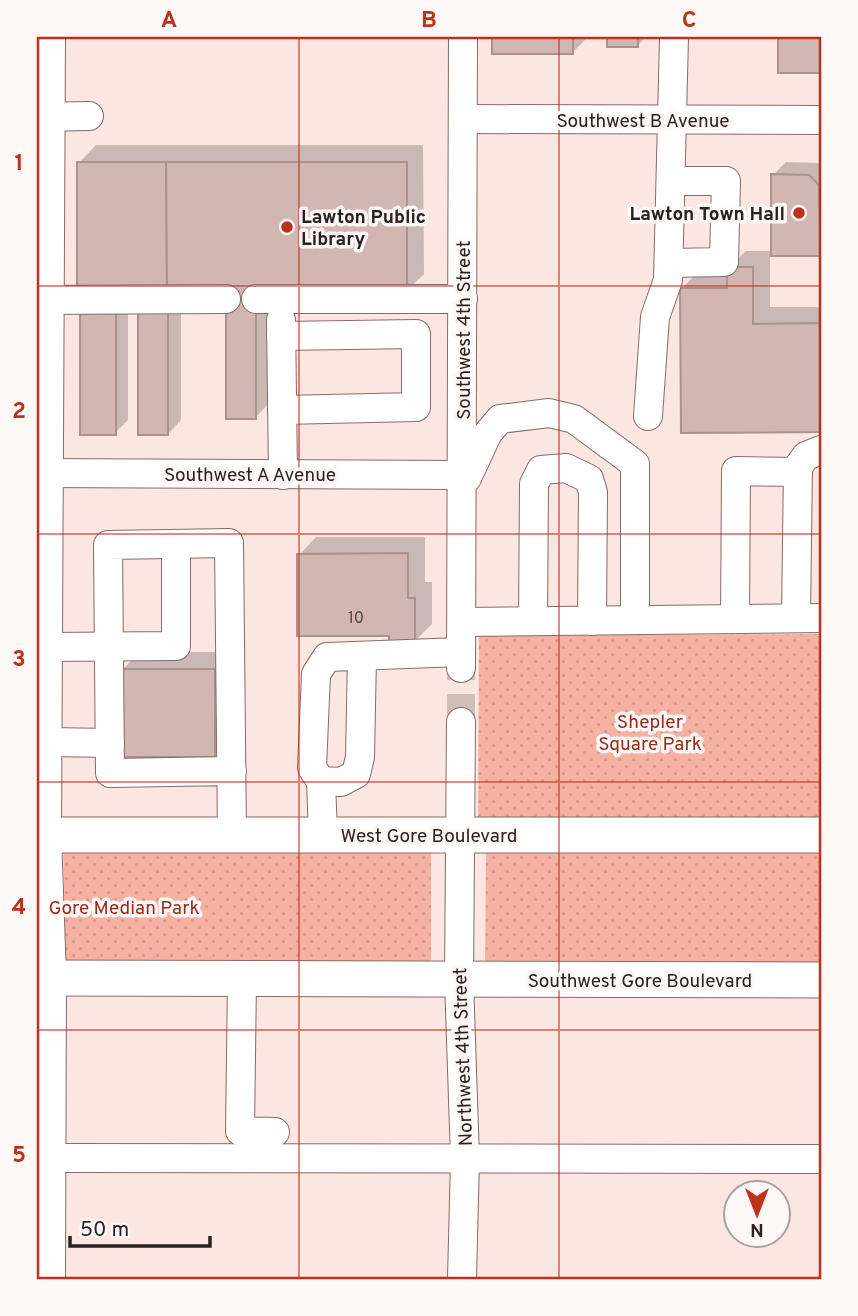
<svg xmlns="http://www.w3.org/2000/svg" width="858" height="1316" viewBox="0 0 858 1316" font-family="Overpass,sans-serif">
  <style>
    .park { fill: url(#park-dots) }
    .shadow { fill: #0003 }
    .building { fill: #d1b6b1; stroke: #ab928d; stroke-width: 2 }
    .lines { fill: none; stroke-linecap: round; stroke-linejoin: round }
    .minor-tunnel { stroke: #d2bfba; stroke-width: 28; stroke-dasharray: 28 14; stroke-linecap: butt }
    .minor-casing { stroke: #846c67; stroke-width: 30 }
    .major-casing { stroke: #846c67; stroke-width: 37 }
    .minor { stroke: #fff; stroke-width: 28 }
    .major { stroke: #fff; stroke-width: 35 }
    .grid { fill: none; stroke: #be321c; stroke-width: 2; stroke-opacity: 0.55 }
    .poi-dot { fill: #be321c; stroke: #fdf7f6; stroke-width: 2.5 }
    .labels { text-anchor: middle; stroke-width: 7; stroke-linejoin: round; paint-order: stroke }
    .number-label { font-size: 16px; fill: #544644 }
    .street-label { font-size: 19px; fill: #2b211f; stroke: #fdf7f6 }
    .poi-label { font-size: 19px; font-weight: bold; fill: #2b211f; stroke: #fdf7f6; text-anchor: end }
    .park-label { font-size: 19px; fill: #952c1c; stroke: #fdf7f6 }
    .neatline { fill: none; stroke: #be321c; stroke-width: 2.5 }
    .grid-label { font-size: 23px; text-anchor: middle; font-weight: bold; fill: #be321c }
  </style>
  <defs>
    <pattern id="park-dots" width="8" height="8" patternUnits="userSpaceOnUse" patternTransform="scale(1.75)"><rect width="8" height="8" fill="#f7b1a3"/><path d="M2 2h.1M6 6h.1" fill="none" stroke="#d4988c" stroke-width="1.8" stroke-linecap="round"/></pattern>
  </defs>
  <rect width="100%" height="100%" fill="#fce6e1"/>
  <g class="park">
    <polygon points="821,634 821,829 478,829 479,636"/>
    <polygon points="63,847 431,851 431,964 66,965"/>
    <polygon points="821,848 821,971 485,973 486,851"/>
  </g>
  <g class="shadow">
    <polygon points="494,37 588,37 572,53 494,53"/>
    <polygon points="609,37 646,37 637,46 609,46"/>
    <polygon points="96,145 423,145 424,274 406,291 273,291 273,399 256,417 228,289 79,163"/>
    <polygon points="786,162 821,163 821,254 770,254 770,307 821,307 821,430 682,431 682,288 699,271 728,268 746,251 773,251 773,175"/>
    <polygon points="153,293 181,293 181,420 168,434"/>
    <polygon points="128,294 128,420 115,433 81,307"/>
    <polygon points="316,537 425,537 425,582 432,582 432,624 414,642 391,634 299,555"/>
    <polygon points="140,652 232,652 232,738 214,755 123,669"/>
  </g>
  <g class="building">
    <rect x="492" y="37" width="81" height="17"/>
    <rect x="607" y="37" width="31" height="10"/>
    <rect x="778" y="37" width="43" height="36"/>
    <polygon points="77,162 166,162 167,291 77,292"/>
    <polygon points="166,162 407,162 407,293 256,293 256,419 226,419 226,291 167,291"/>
    <polygon points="771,174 809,175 819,185 821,256 771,256"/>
    <polygon points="727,267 753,267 753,324 821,323 821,432 681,433 680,288 727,288"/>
    <rect x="138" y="306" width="30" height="129"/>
    <rect x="80" y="307" width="36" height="128"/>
    <polygon points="408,553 408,598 415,598 415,643 389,643 389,636 297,636 297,554"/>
    <rect x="121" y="669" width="94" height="88"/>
  </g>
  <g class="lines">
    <polyline class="minor-tunnel" points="461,722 461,668"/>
    <defs>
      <g id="minor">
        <polyline points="37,117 89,116"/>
        <polyline points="464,119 821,120"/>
        <polyline points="669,263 724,262 726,181 672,181"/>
        <polyline points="256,299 463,299"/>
        <polyline points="37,300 226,299"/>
        <polyline points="281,320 283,475"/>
        <polyline points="281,336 416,334 416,407 282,410"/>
        <polyline points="648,416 655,317 668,280 674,37"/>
        <polyline points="37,473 462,475"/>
        <polyline points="467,478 488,433 500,419 549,413 574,419 635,464 635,620"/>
        <polyline points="796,618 798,467 806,456 821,450"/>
        <polyline points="735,619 736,471 798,472"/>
        <polyline points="533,621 534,484 541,470 566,468 589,479 593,492 592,621"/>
        <polyline points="462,622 821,618"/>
        <polyline points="48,647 176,646 176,544"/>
        <polyline points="362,656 360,757 356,774 341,782 321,781 312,768 316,674 327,657 461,652"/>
        <polyline points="461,668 463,37"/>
        <polyline points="461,722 459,980 465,1159 462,1279"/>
        <polyline points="48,742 110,743"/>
        <polyline points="232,771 110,773 108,545 229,543 232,835"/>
        <polyline points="321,781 323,835"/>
        <polyline points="242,979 240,1131 275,1132"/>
        <polyline points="52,1158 821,1159"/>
        <polyline points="51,1279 52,978 47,835 51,37"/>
      </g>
      <g id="major">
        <polyline points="37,835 821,835"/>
        <polyline points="37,978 821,980"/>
      </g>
    </defs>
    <use href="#minor" class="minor-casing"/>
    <use href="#major" class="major-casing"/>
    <use href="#minor" class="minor"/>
    <use href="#major" class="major"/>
  </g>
  <path class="grid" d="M 299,37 L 299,1279M 559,37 L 559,1279M 37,286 L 821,286M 37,534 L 821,534M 37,782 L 821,782M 37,1030 L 821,1030"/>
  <g class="poi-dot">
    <circle cx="799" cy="213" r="7"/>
    <circle cx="287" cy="227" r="7"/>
  </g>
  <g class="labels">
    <g class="number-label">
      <text x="356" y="623">10</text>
    </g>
    <g class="street-label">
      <text x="643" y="127">Southwest B Avenue</text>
      <text transform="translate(463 330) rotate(-90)" y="7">Southwest 4th Street</text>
      <text x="250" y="481">Southwest A Avenue</text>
      <text x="429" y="842">West Gore Boulevard</text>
      <text x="640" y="987">Southwest Gore Boulevard</text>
      <text transform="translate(462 1057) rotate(-92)" y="7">Northwest 4th Street</text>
    </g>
    <g class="poi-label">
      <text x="785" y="220">Lawton Town Hall</text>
      <text x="301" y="223" text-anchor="start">Lawton Public<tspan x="301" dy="22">Library</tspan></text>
    </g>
    <g class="park-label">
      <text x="650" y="728">Shepler<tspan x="650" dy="22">Square Park</tspan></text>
      <text x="124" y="914">Gore Median Park</text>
    </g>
  </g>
  <rect width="858" height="1316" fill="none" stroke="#fdf7f6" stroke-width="77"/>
  <g transform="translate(757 1214) rotate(180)"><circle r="33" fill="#fdf7f6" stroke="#a9a1a0" stroke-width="2"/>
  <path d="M0-5L12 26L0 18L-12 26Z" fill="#be321c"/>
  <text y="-10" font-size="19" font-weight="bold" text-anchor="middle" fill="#2b211f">N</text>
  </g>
  <path d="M70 1236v10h140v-10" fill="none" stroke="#2b211f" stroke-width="3.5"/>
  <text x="80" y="1236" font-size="21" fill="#2b211f" stroke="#fdf7f6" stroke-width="5" paint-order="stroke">50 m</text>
  <rect x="38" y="38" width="782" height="1240" class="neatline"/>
  <g class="grid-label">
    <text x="169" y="27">A</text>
    <text x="429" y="27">B</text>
    <text x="689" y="27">C</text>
    <text x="19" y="170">1</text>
    <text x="19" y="418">2</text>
    <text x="19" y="666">3</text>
    <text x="19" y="914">4</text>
    <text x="19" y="1162">5</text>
  </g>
</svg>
